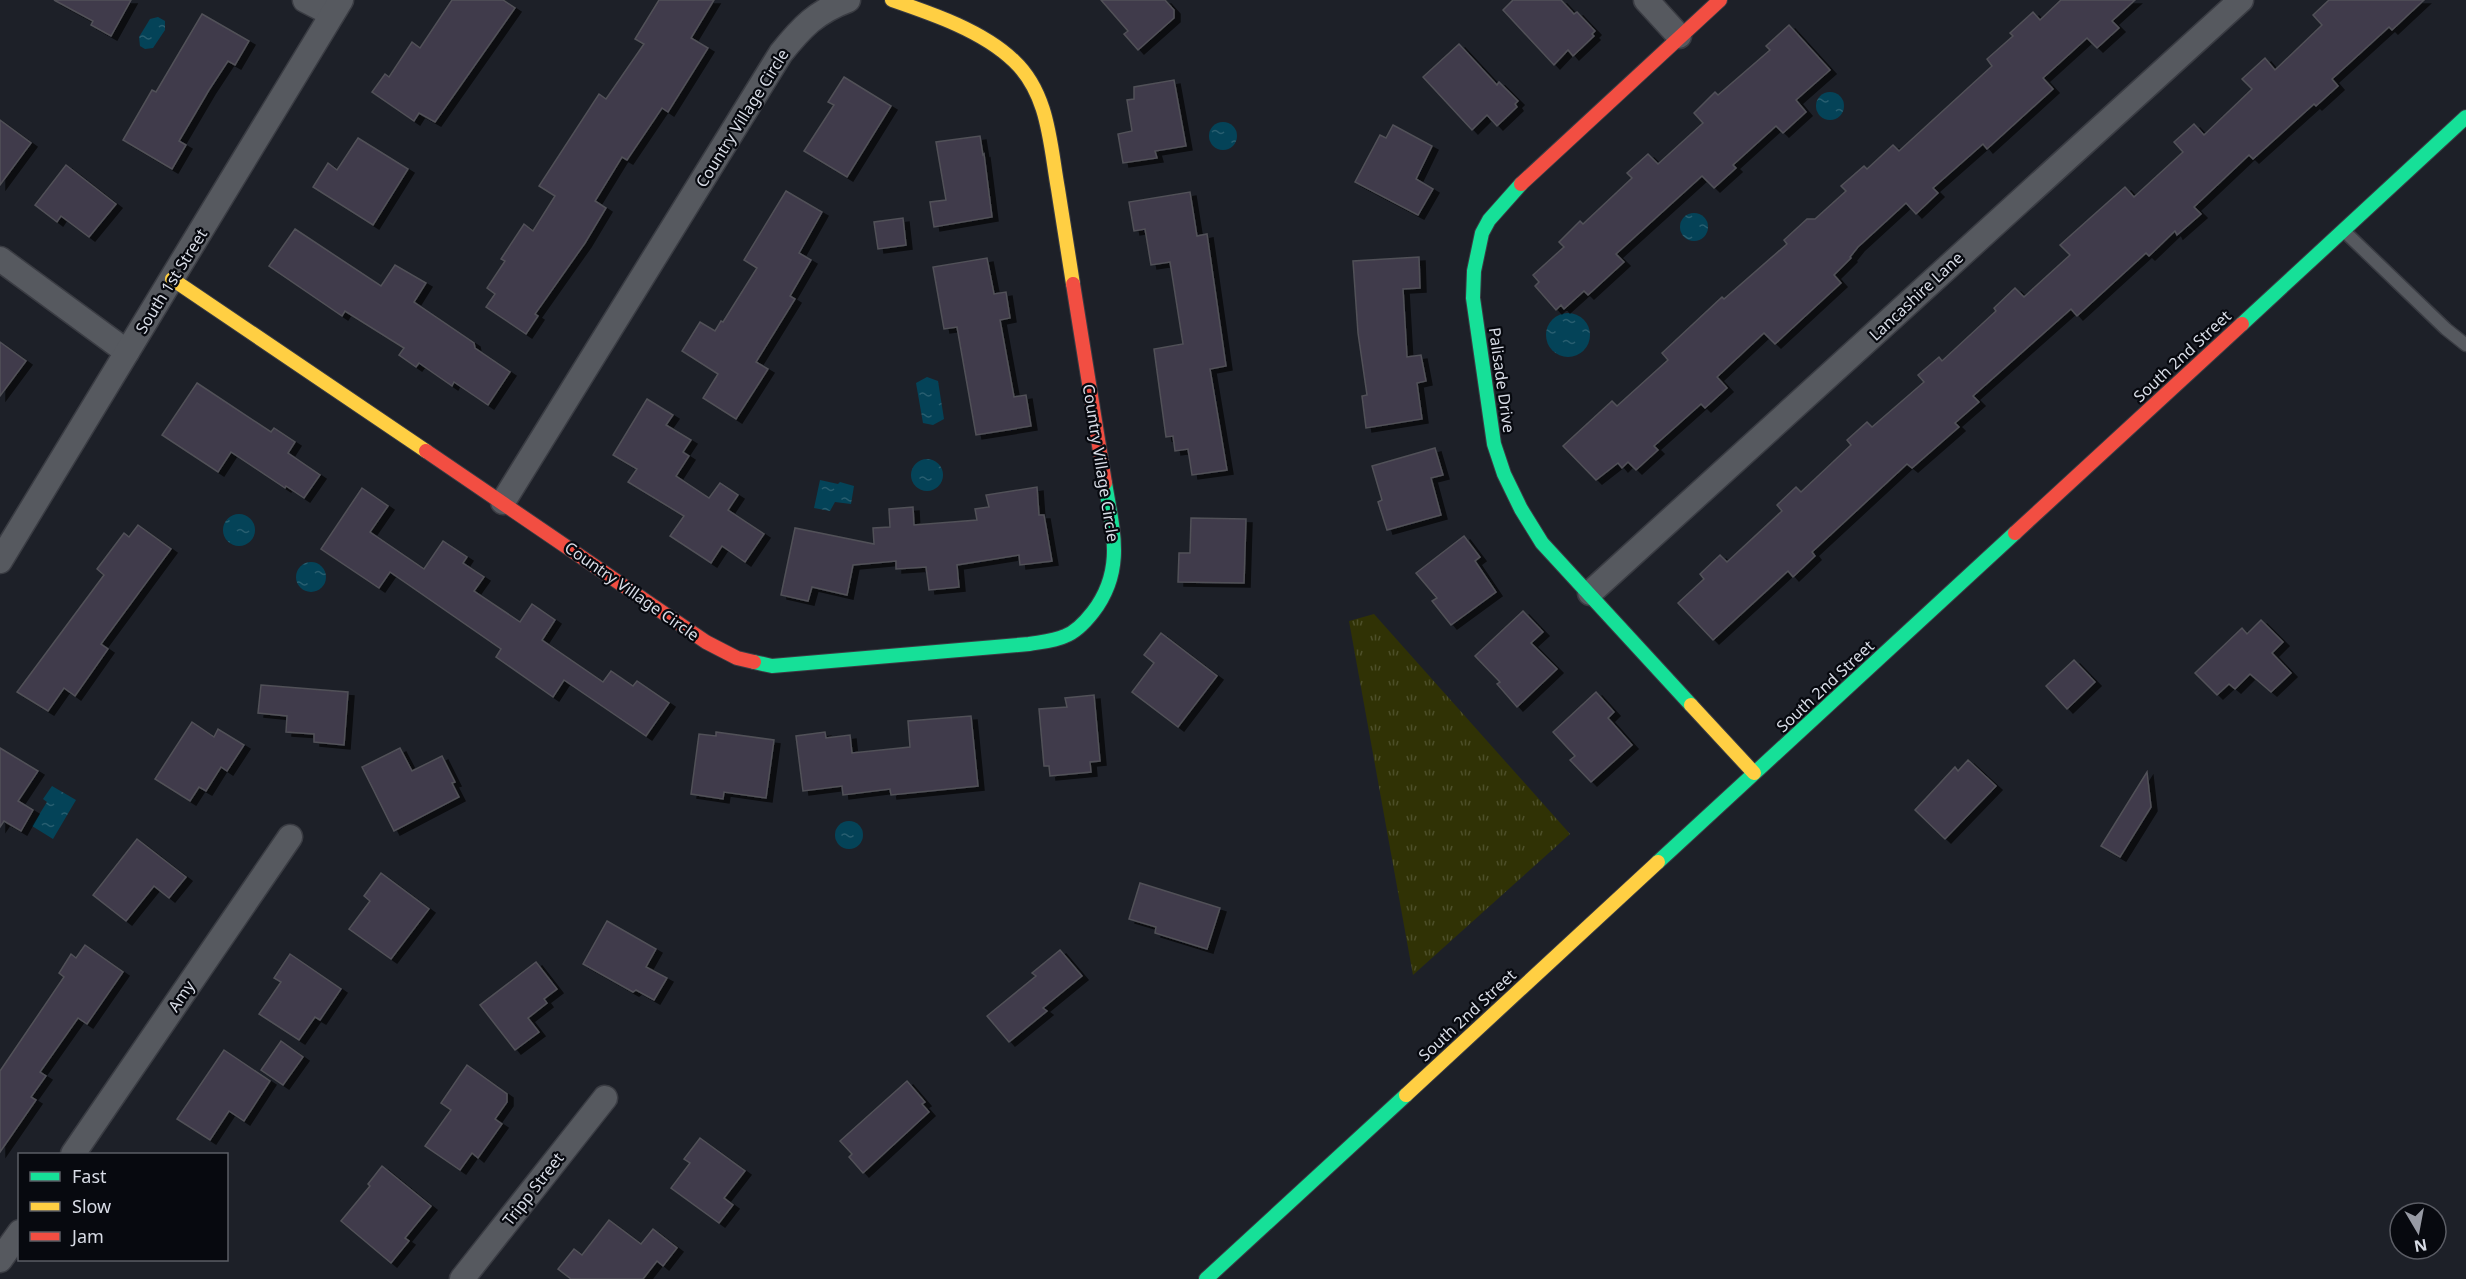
<svg xmlns="http://www.w3.org/2000/svg" width="2466" height="1279" viewBox="0 0 2466 1279" font-family="'Noto Sans',sans-serif">
  <style>
    .grass { fill: url(#grass-tufts) }
    .water { fill: url(#water-ripples) }
    .building { fill: #413a4b; stroke: #515158; stroke-width: 1.5; filter: url(#shadow) }
    .lines { fill: none; stroke-linecap: round; stroke-linejoin: round }
    .lane-casing { stroke: #3a3c43; stroke-width: 15 }
    .street-casing { stroke: #3a3c43; stroke-width: 27 }
    .fast-casing { stroke: #3a3c43; stroke-width: 16 }
    .slow-casing { stroke: #3a3c43; stroke-width: 16 }
    .jam-casing { stroke: #3a3c43; stroke-width: 16 }
    .lane { stroke: #56595f; stroke-width: 12 }
    .street { stroke: #56595f; stroke-width: 24 }
    .fast { stroke: #16e098; stroke-width: 14 }
    .slow { stroke: #ffcf43; stroke-width: 14 }
    .jam { stroke: #f24e42; stroke-width: 14 }
    .labels { text-anchor: middle; stroke-width: 4.5; stroke-linejoin: round; paint-order: stroke }
    .street-label { font-size: 16px; fill: #d8dce6; stroke: #07090f }
  </style>
  <defs>
    <pattern id="grass-tufts" width="24" height="20" patternUnits="userSpaceOnUse" patternTransform="scale(1.5)"><rect width="24" height="20" fill="#303205"/><path d="M3 7l-1-3M5 7V3M7 7l1-3M15 17l-1-3M17 17v-4M19 17l1-3" fill="none" stroke="#4d4f29"/></pattern>
    <pattern id="water-ripples" width="26" height="14" patternUnits="userSpaceOnUse" patternTransform="scale(1.5)"><rect width="26" height="14" fill="#044358"/><path d="M2 4q2-2 4 0t4 0M15 11q2-2 4 0t4 0" fill="none" stroke="#285e70"/></pattern>
    <filter id="shadow"><feDropShadow dx="6" dy="4" stdDeviation="0" flood-color="#0009"/></filter>
  </defs>
  <rect width="100%" height="100%" fill="#1d2028"/>
  <polygon class="grass" points="1374,614 1570,834 1413,975 1349,621"/>
  <g class="water">
    <polygon points="158,17 165,21 165,30 153,48 145,49 140,46 139,37 150,19"/>
    <circle cx="1830" cy="106" r="14"/>
    <circle cx="1223" cy="136" r="14"/>
    <circle cx="1694" cy="227" r="14"/>
    <circle cx="1568" cy="335" r="22"/>
    <polygon points="927,377 938,381 944,419 933,425 923,423 916,383"/>
    <circle cx="927" cy="475" r="16"/>
    <polygon points="820,480 838,484 840,482 854,486 851,504 835,502 830,511 814,508"/>
    <circle cx="239" cy="530" r="16"/>
    <circle cx="311" cy="577" r="15"/>
    <polygon points="52,786 76,800 53,839 32,826 47,802 43,799"/>
    <circle cx="849" cy="835" r="14"/>
  </g>
  <g class="building">
    <polygon points="54,0 131,0 111,36 91,25 93,21"/>
    <polygon points="452,0 503,0 515,8 435,122 419,113 414,121 372,92 385,74 389,77 412,42 420,48"/>
    <polygon points="659,0 714,0 691,38 708,48 668,112 662,108 627,160 622,157 595,201 606,208 585,243 535,314 538,316 526,334 486,307 495,294 487,288 505,261 501,259 524,224 533,231 555,196 539,186 599,94 606,99 644,44 635,39"/>
    <polygon points="1101,0 1165,0 1174,10 1174,18 1138,50 1124,34 1128,31"/>
    <polygon points="1513,0 1561,0 1574,14 1577,12 1595,31 1592,34 1594,36 1573,56 1568,50 1554,65 1503,10"/>
    <polygon points="2061,0 2135,0 2112,21 2119,28 2097,48 2087,38 2043,78 2053,89 1987,149 1983,144 1933,188 1938,193 1916,214 1906,203 1858,247 1850,257 1851,258 1834,275 1841,283 1775,344 1764,333 1717,377 1727,388 1705,408 1701,404 1654,446 1658,450 1636,470 1628,462 1622,468 1618,463 1596,480 1563,446 1612,401 1617,406 1668,360 1662,353 1722,297 1724,299 1787,244 1784,240 1807,219 1815,219 1846,191 1841,186 1864,166 1867,169 1893,145 1899,151 1992,66 1987,59 2013,36 2010,33 2033,12 2040,20"/>
    <polygon points="2329,0 2424,0 2392,30 2389,27 2332,79 2338,86 2316,106 2314,104 2253,159 2249,155 2194,207 2201,214 2177,235 2175,231 2149,256 2146,253 2077,316 2071,309 1973,396 1979,402 1955,423 1959,427 1912,468 1907,464 1812,552 1815,556 1793,577 1788,571 1713,640 1678,603 1704,579 1700,574 1720,555 1727,562 1782,511 1777,505 1796,487 1801,492 1851,445 1847,440 1867,422 1872,427 1924,382 1918,375 1939,357 1942,361 1996,311 1994,308 2015,288 2024,297 2070,255 2060,245 2089,219 2125,187 2134,197 2183,152 2174,142 2194,124 2204,135 2252,89 2242,79 2265,58 2275,70 2322,25 2313,15"/>
    <polygon points="202,14 249,41 235,65 228,61 209,90 179,141 186,145 172,169 123,140 152,90 156,92"/>
    <polygon points="1789,25 1830,70 1796,100 1806,112 1783,133 1776,126 1733,165 1736,168 1714,188 1702,176 1616,254 1624,262 1588,295 1584,291 1564,309 1561,305 1556,310 1535,286 1539,282 1533,275 1564,247 1559,242 1580,221 1583,224 1632,178 1627,173 1648,154 1658,164 1703,123 1694,113 1715,92 1718,95 1770,50 1766,46"/>
    <polygon points="1459,44 1497,85 1499,82 1518,101 1515,104 1517,107 1497,126 1487,115 1472,130 1423,77"/>
    <polygon points="844,77 891,106 847,177 804,151 834,105 828,102"/>
    <polygon points="1174,80 1186,146 1155,151 1157,158 1123,163 1118,134 1132,131 1127,100 1134,99 1134,87"/>
    <polygon points="0,120 31,143 0,185"/>
    <polygon points="1393,125 1432,146 1416,179 1433,189 1418,215 1355,182 1380,135 1386,138"/>
    <polygon points="980,136 983,155 984,154 992,217 934,227 930,202 946,200 936,142"/>
    <polygon points="358,138 408,169 373,225 313,187 328,163 337,170"/>
    <polygon points="66,165 116,204 89,237 61,216 57,222 35,205"/>
    <polygon points="786,191 822,212 799,253 811,260 790,296 795,299 756,362 768,369 736,419 703,398 718,374 682,351 700,322 715,331 721,321 723,322 757,268 744,260"/>
    <polygon points="1190,192 1197,236 1207,234 1226,366 1210,369 1227,470 1192,475 1188,449 1175,451 1173,436 1166,437 1154,349 1183,344 1170,262 1151,265 1145,229 1134,231 1129,202"/>
    <polygon points="903,218 906,245 878,249 874,222"/>
    <polygon points="295,229 381,286 395,265 426,283 414,302 474,343 475,348 510,372 488,405 454,382 452,386 419,363 416,367 399,355 404,348 345,311 342,316 269,266"/>
    <polygon points="1419,257 1420,288 1403,289 1407,357 1421,355 1426,381 1417,383 1422,419 1366,428 1362,396 1367,395 1358,333 1353,261"/>
    <polygon points="987,258 994,294 1006,292 1010,318 1000,320 1014,397 1026,395 1031,426 976,435 957,327 944,329 933,267"/>
    <polygon points="0,342 26,361 0,396"/>
    <polygon points="197,383 271,432 274,428 295,442 288,453 320,475 304,498 286,486 285,488 231,452 218,472 162,435"/>
    <polygon points="647,399 673,415 666,425 691,440 683,452 689,456 676,476 709,498 720,483 738,495 728,510 764,534 745,562 722,546 711,563 670,536 684,516 628,482 637,469 613,455"/>
    <polygon points="1435,448 1443,475 1431,478 1441,515 1387,530 1378,502 1382,500 1372,466"/>
    <polygon points="1037,487 1039,515 1044,515 1052,561 1020,565 1019,555 957,565 959,587 929,590 926,567 896,569 896,561 853,565 847,595 812,587 808,601 781,595 795,528 874,544 873,528 890,527 889,509 913,507 914,525 977,520 975,509 989,507 986,495"/>
    <polygon points="362,488 388,506 370,532 424,569 443,541 467,557 463,563 484,577 474,591 520,622 532,604 555,620 542,640 603,682 611,671 633,686 637,681 669,703 646,736 564,680 553,697 496,657 501,649 390,572 379,588 321,549"/>
    <polygon points="1191,518 1246,519 1244,583 1178,582 1179,553 1190,553"/>
    <polygon points="138,525 171,549 101,644 108,649 75,696 64,688 48,711 17,692 104,575 97,569 124,533 129,537"/>
    <polygon points="1464,536 1480,557 1475,561 1496,592 1451,625 1432,601 1437,598 1416,573"/>
    <polygon points="1523,611 1543,632 1531,643 1557,669 1517,707 1497,684 1500,682 1475,656"/>
    <polygon points="2261,620 2283,642 2272,653 2291,673 2271,692 2250,674 2235,689 2229,684 2217,695 2195,673 2242,628 2247,634"/>
    <polygon points="1161,633 1217,676 1178,727 1132,692 1154,663 1144,655"/>
    <polygon points="2074,660 2095,682 2067,709 2046,686"/>
    <polygon points="261,685 348,692 344,745 314,742 314,734 286,732 287,716 258,713"/>
    <polygon points="1596,692 1614,712 1608,718 1632,745 1591,782 1570,760 1575,756 1553,732"/>
    <polygon points="1094,695 1100,761 1090,762 1091,772 1050,776 1049,766 1044,766 1039,709 1067,707 1065,698"/>
    <polygon points="971,716 978,786 891,795 890,789 843,795 842,786 803,791 796,736 825,732 826,738 850,735 852,753 910,747 908,721"/>
    <polygon points="192,722 214,737 218,729 244,745 227,771 221,767 206,791 199,787 190,801 155,779"/>
    <polygon points="716,732 774,740 766,798 724,792 723,799 691,794 699,734 716,736"/>
    <polygon points="0,748 38,771 18,801 33,810 21,831 4,821 0,827"/>
    <polygon points="400,748 412,771 442,756 455,782 452,783 459,797 394,831 362,767"/>
    <polygon points="1968,760 1996,786 1945,839 1915,810 1955,767 1958,771"/>
    <polygon points="2147,772 2151,807 2120,857 2101,846"/>
    <polygon points="137,839 186,877 169,898 154,886 126,921 93,895"/>
    <polygon points="381,873 429,909 391,959 349,929 370,901 364,896"/>
    <polygon points="1140,883 1220,908 1207,949 1155,933 1156,927 1129,919"/>
    <polygon points="607,921 656,949 646,967 667,978 654,1000 636,990 633,992 583,964"/>
    <polygon points="85,945 123,972 87,1024 78,1018 40,1072 46,1076 31,1097 36,1100 0,1152 0,1071 64,977 59,973 71,954 76,958"/>
    <polygon points="1060,950 1082,976 1043,1008 1047,1011 1009,1042 987,1016 1036,976 1032,973"/>
    <polygon points="290,954 341,989 320,1020 315,1017 299,1040 259,1014 281,982 274,978"/>
    <polygon points="536,962 557,989 544,999 547,1003 528,1018 539,1032 515,1050 480,1005"/>
    <polygon points="281,1041 303,1057 283,1085 261,1070"/>
    <polygon points="224,1050 270,1081 244,1121 229,1111 210,1140 177,1119"/>
    <polygon points="467,1065 507,1094 507,1102 495,1119 502,1124 478,1158 472,1153 460,1170 425,1146 451,1110 441,1103"/>
    <polygon points="907,1081 925,1102 922,1104 929,1112 863,1173 849,1157 852,1154 840,1141"/>
    <polygon points="700,1138 745,1171 724,1198 733,1205 719,1223 671,1188 690,1163 684,1159"/>
    <polygon points="382,1166 431,1206 405,1238 409,1241 391,1263 341,1221 370,1186 368,1184"/>
    <polygon points="609,1220 641,1244 653,1229 677,1248 663,1266 657,1261 643,1279 571,1279 558,1269 574,1249 582,1255"/>
  </g>
  <g class="lines">
    <defs>
      <polyline id="lane" points="2344,231 2446,329 2466,345"/>
      <g id="street">
        <polyline points="305,0 332,14"/>
        <polyline points="1646,0 1679,36"/>
        <polyline points="0,259 127,352"/>
        <path d="M 503,502 L 781,53 C 802,27 816,12 848,0"/>
        <polyline points="0,561 341,0"/>
        <polyline points="1590,593 2241,0"/>
        <polyline points="73,1154 290,837"/>
        <polyline points="0,1260 20,1232"/>
        <polyline points="462,1279 605,1098"/>
      </g>
      <g id="fast">
        <polyline points="1521,184 1489,220 1482,233 1474,271 1473,298 1494,444 1504,474 1521,509 1542,543 1691,705"/>
        <polyline points="2242,324 2466,117"/>
        <path d="M 754,662 L 772,666 L 1029,644 C 1040,642 1055,641 1065,636 C 1076,632 1086,621 1093,612 C 1125,570 1113,531 1105,483"/>
        <polyline points="1658,862 2015,533"/>
        <polyline points="1206,1279 1406,1095"/>
      </g>
      <g id="slow">
        <path d="M 892,0 C 933,14 983,31 1014,61 C 1049,94 1050,145 1058,189 C 1063,221 1068,253 1073,284"/>
        <polyline points="172,279 426,451"/>
        <polyline points="1691,705 1754,773"/>
        <polyline points="1406,1095 1658,862"/>
      </g>
      <g id="jam">
        <polyline points="1521,184 1720,0"/>
        <polyline points="1073,284 1105,483"/>
        <polyline points="426,451 706,642 737,658 754,662"/>
        <polyline points="2015,533 2242,324"/>
      </g>
    </defs>
    <use href="#lane" class="lane-casing"/>
    <use href="#street" class="street-casing"/>
    <use href="#fast" class="fast-casing"/>
    <use href="#slow" class="slow-casing"/>
    <use href="#jam" class="jam-casing"/>
    <use href="#lane" class="lane"/>
    <use href="#street" class="street"/>
    <use href="#fast" class="fast"/>
    <use href="#slow" class="slow"/>
    <use href="#jam" class="jam"/>
  </g>
  <g class="labels">
    <g class="street-label">
      <text transform="translate(742 118) rotate(-58)" y="6">Country Village Circle</text>
      <text transform="translate(171 281) rotate(-58)" y="6">South 1st Street</text>
      <text transform="translate(1916 296) rotate(-43)" y="6">Lancashire Lane</text>
      <text transform="translate(2182 356) rotate(-43)" y="6">South 2nd Street</text>
      <text transform="translate(1502 380) rotate(82)" y="6">Palisade Drive</text>
      <text transform="translate(1101 463) rotate(81)" y="6">Country Village Circle</text>
      <text transform="translate(632 591) rotate(35)" y="6">Country Village Circle</text>
      <text transform="translate(1825 686) rotate(-43)" y="6">South 2nd Street</text>
      <text transform="translate(181 996) rotate(-56)" y="6">Amy</text>
      <text transform="translate(1467 1015) rotate(-43)" y="6">South 2nd Street</text>
      <text transform="translate(533 1189) rotate(-52)" y="6">Tripp Street</text>
    </g>
  </g>
  <rect x="18" y="1153" width="210" height="108" fill="#07090f" stroke="#5b5d65" stroke-width="1.5"/>
  <rect x="30" y="1172" width="30" height="9" fill="#16e098" stroke="#5b5d65" stroke-width="1.5"/>
  <text x="72" y="1183" font-size="18" fill="#d8dce6">Fast</text>
  <rect x="30" y="1202" width="30" height="9" fill="#ffcf43" stroke="#5b5d65" stroke-width="1.5"/>
  <text x="72" y="1213" font-size="18" fill="#d8dce6">Slow</text>
  <rect x="30" y="1232" width="30" height="9" fill="#f24e42" stroke="#5b5d65" stroke-width="1.5"/>
  <text x="72" y="1243" font-size="18" fill="#d8dce6">Jam</text>
  <g transform="translate(2418 1231) rotate(170)"><circle r="28" fill="#07090f" stroke="#5b5d65" stroke-width="1.5"/>
  <path d="M0-4.5L10 22L0 15L-10 22Z" fill="#979aa4"/>
  <text y="-9" font-size="16" font-weight="bold" text-anchor="middle" fill="#d8dce6">N</text>
  </g>
</svg>
